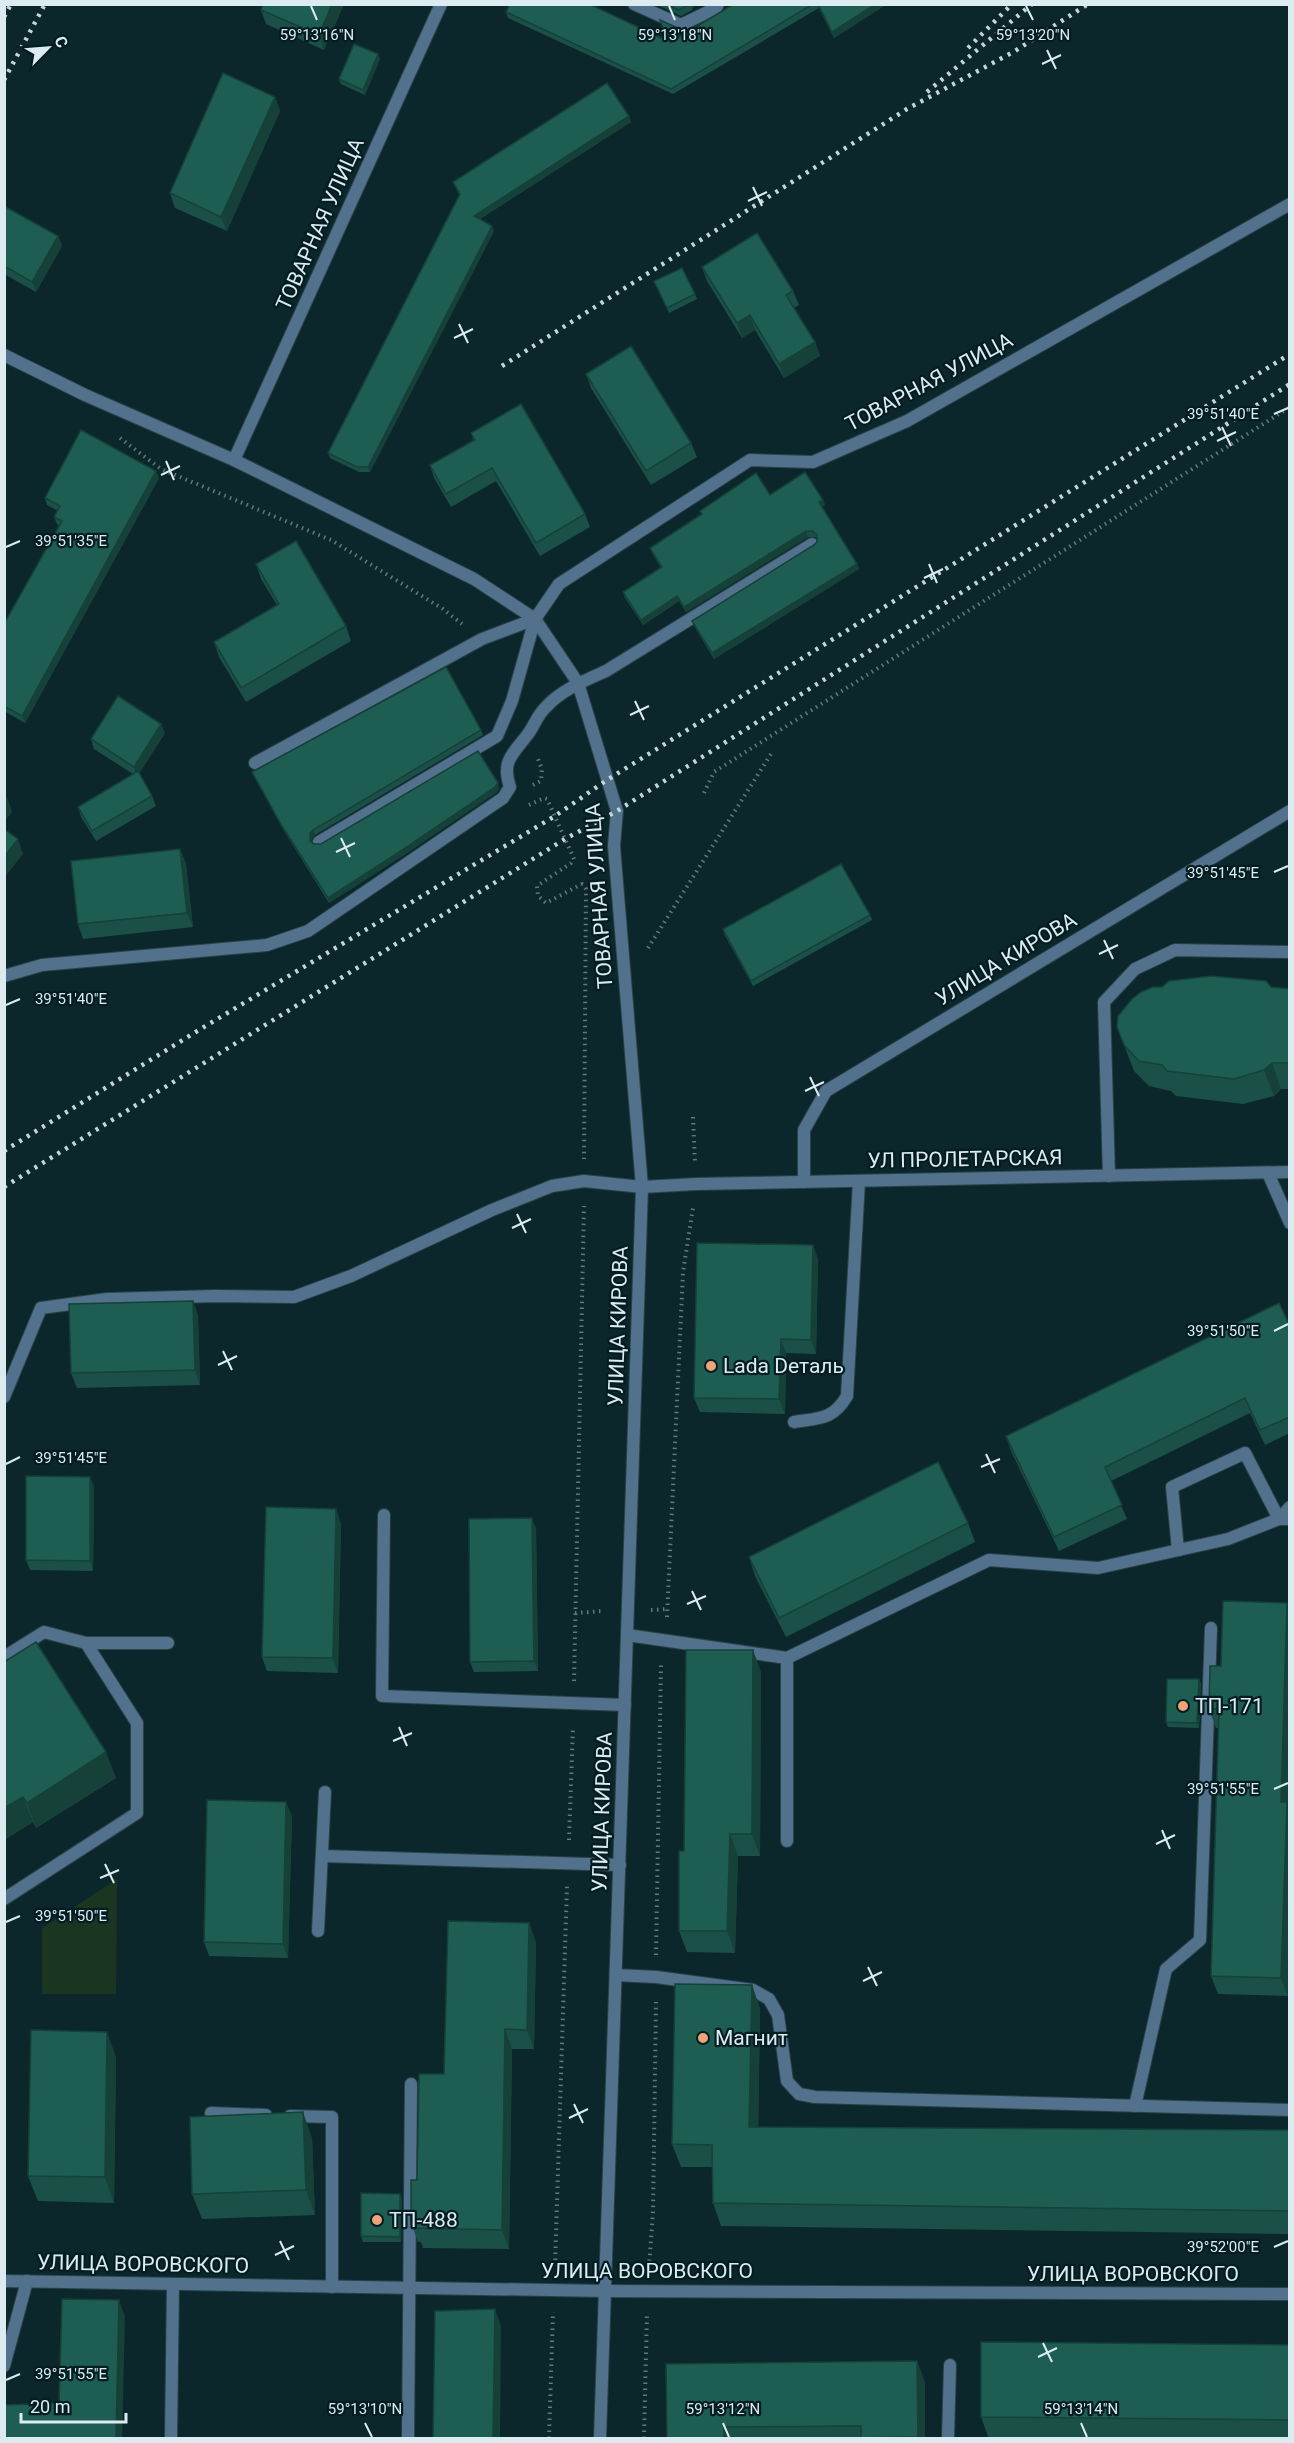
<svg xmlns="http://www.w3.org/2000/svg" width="1294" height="2443" viewBox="0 0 1294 2443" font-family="Roboto,sans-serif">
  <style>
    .green { fill: #1b3620 }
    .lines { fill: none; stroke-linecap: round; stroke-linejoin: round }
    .lane-casing { stroke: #294247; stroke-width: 14 }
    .street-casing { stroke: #294247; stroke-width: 14 }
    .path { stroke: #63797d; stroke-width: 4; stroke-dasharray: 1.5 4.5; stroke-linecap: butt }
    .lane { stroke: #51718c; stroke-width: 12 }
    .street { stroke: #51718c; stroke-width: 12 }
    .rail { stroke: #c5d6da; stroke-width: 4.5; stroke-dasharray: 3 6; stroke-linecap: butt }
    .wall { fill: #1a5047 }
    .shaded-wall { fill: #154139 }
    .building { fill: #1e5d52; stroke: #154139; stroke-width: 1.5 }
    .ticks { fill: none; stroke: #dcebef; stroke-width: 2 }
    .poi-dot { fill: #efa377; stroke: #031d22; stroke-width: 2 }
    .labels { text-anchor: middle; stroke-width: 4.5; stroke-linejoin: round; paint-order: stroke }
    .street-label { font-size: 21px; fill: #dcebef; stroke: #031d22 }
    .poi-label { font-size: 21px; fill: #dcebef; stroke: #031d22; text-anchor: start }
    .ticks-label { font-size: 15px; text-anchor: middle; fill: #dcebef; stroke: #031d22; stroke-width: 4.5; stroke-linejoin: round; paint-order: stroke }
  </style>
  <rect width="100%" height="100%" fill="#0c272c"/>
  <polygon class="green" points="117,1879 116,1994 42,1994 42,1928"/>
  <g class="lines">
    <defs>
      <g id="lane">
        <polyline points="634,4 681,25 716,8 718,4"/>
        <polyline points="255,763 482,639 535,619"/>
        <polyline points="319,842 497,736 512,701 535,619"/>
        <path d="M 4,976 L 42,965 L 267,945 L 308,931 L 503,798 L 510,787 C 501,761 513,754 528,734 C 534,726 538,714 546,707 C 561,690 586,680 606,671 L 812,544"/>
        <polyline points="1268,1173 1290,1223"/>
        <polyline points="1109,1176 1104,1002 1135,969 1175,950 1290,952"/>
        <polyline points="804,1182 804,1130 826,1091 1290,811"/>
        <path d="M 794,1422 C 819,1418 833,1420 847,1396 L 859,1181"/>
        <polyline points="384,1515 382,1696 625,1705"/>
        <polyline points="1178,1550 1172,1487 1245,1453 1279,1519 1290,1507"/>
        <polyline points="627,1635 787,1658 989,1560 1098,1568 1228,1539 1279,1519 1290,1519"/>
        <polyline points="4,1657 44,1632 86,1643 168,1643"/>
        <polyline points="787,1841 787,1658"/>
        <polyline points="322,1856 620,1865"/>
        <polyline points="4,1899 137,1813 137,1723 86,1643"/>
        <polyline points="318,1931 325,1792"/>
        <polyline points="616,1975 656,1977 753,1990 769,1999 778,2015 787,2081 799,2094 815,2097 1290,2110"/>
        <polyline points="1135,2106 1166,1969 1200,1940 1211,1628"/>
        <polyline points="211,2113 266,2115"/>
        <polyline points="290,2116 332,2117 332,2287"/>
        <polyline points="171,2438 173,2284"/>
        <polyline points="408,2438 411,2084"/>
        <polyline points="948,2438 950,2365"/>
      </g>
      <g id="street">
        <polyline points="4,355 85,395 234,460 474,579 535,619 578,683 617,811 614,846 642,1187 600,2438"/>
        <polyline points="234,460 441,4"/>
        <polyline points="535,619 559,584 750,460 813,462 907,421 1290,204"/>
        <polyline points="4,1397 41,1308 107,1299 215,1296 294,1297 351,1276 492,1210 552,1186 584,1181 642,1187 696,1184 1290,1172"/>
        <polyline points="4,2281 606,2291 1290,2294"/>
        <polyline points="4,2366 27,2281"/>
      </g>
    </defs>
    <use href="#lane" class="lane-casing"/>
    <use href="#street" class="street-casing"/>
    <g class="path">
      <polyline points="120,438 161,469 331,540 443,609 462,624"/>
      <polyline points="533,785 541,781 542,769 538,759"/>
      <polyline points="704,793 714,772 1290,407"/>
      <polyline points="529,805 544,798 547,799 574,859 571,863 537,886 538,896 546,903 582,884 586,889 584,1159"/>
      <polyline points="648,948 771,754"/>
      <polyline points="693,1117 695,1162"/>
      <polyline points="651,1610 668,1609"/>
      <polyline points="575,1613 604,1611"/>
      <polyline points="667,1617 683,1272 693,1208"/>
      <polyline points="574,1681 584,1206"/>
      <polyline points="569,1840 573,1727"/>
      <polyline points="656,1955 661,1663"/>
      <polyline points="555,2266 567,1886"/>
      <polyline points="649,2267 653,2212 656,2002"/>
      <polyline points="549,2438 553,2312"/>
      <polyline points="644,2438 647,2313"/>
    </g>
    <use href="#lane" class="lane"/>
    <use href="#street" class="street"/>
    <g class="rail">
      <polyline points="4,17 11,4"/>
      <polyline points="968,48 1012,4"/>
      <polyline points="4,80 45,4"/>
      <polyline points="927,92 1032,4"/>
      <polyline points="502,366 907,109 1015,51 1088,4"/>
      <polyline points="4,1151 194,1033 555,816 607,780 1290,354"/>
      <polyline points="4,1187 565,839 617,811 1290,384"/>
    </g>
  </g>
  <g class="wall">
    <polygon points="263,4 344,4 324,50 266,24 261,10"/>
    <polygon points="655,4 695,4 692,10 681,16"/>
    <polygon points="734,4 887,4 834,38 819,8 673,94 508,18 506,12 668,41 678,28 680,33 678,38"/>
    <polygon points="378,54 380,59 365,95 341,84 339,79"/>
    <polygon points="275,97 280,111 227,231 175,208 170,193"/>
    <polygon points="629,116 631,122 480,219 492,226 494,231 370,472 359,472 330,458 328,453 459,195 453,182"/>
    <polygon points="4,206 58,236 62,246 36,292 4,274"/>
    <polygon points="702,267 793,291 799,305 794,308 815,342 820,356 784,378 755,330 742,338 707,281"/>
    <polygon points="654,281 695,294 697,299 669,313"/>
    <polygon points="586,374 691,443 697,457 651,485 591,388"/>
    <polygon points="471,433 585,514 590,527 540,556 496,481 451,507 434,478 430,465 473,440"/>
    <polygon points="159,478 25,723 4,711 4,624 59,525 57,524 54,517 58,511 47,505 45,498"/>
    <polygon points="770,495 823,500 825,505 822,507 857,564 859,569 714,659 694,626 692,621 814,545 817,542 817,538 815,537 808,537 686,612 679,601 643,625 625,598 623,592 661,568 652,553 650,548 701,514 700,511"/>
    <polygon points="256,564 346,626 351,641 246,702 219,657 214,642 277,605 261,579"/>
    <polygon points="481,730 483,735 315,835 312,839 312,842 314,844 321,844 498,783 499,788 497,792 404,855 329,903 284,831 252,772"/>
    <polygon points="165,733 139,773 152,796 156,806 96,841 81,817 78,807 133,774 94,749 91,739"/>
    <polygon points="180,849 186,864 193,927 83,939 78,924"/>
    <polygon points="870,915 872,920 753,986 724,934 723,929"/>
    <polygon points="1162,987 1271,987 1290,989 1290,1089 1281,1089 1274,1096 1243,1104 1176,1096 1171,1091 1149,1086 1134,1071 1117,1027"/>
    <polygon points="818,1259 816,1354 786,1353 785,1414 700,1412 694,1398"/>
    <polygon points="193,1301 198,1316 200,1385 77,1388 71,1373"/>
    <polygon points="1290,1326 1290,1433 1265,1445 1250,1413 1111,1481 1127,1519 1059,1551 1011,1451 1006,1436"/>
    <polygon points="90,1477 94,1487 93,1571 30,1570 26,1560"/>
    <polygon points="336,1509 341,1524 338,1673 267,1671 262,1657"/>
    <polygon points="968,1523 975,1542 786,1637 755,1576 749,1557"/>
    <polygon points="536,1528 538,1671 474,1672 470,1662"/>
    <polygon points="1287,1603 1290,1609 1290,1767 1288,1806 1290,1809 1290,1949 1288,1996 1218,1994 1211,1976 1219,1728 1216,1728 1209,1709 1221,1666"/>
    <polygon points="4,1662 116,1778 36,1828 33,1822 4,1840"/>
    <polygon points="761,1672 760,1856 738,1856 735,1953 687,1952 679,1931 684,1851"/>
    <polygon points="1199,1679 1201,1684 1199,1728 1168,1727 1166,1722"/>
    <polygon points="292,1816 288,1958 209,1956 204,1942"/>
    <polygon points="529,1923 536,1943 534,2049 512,2049 509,2249 423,2248 421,2242 418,2242 411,2222 417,2180"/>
    <polygon points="760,2008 758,2127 1290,2130 1290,2234 721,2226 713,2203 713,2167 681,2167 672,2144"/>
    <polygon points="116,2057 114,2203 38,2201 28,2176"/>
    <polygon points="312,2138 315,2215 202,2219 192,2194"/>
    <polygon points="402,2199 401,2242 363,2242 361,2236"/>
    <polygon points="1290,2345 1290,2439 989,2439 981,2417"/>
    <polygon points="925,2382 925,2439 667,2439"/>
  </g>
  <g class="shaded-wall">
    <polygon points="332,4 344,4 324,50 319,35"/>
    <polygon points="690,4 695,4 692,10"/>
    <polygon points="876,4 887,4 834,38 832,32"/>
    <polygon points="678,28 680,33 673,47 671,42"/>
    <polygon points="378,54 380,59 365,95 363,90"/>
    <polygon points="275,97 280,111 227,231 221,217"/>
    <polygon points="629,116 631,122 476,221 474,216"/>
    <polygon points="492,226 494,231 370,472 368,467"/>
    <polygon points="58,236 62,246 36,292 32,282"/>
    <polygon points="750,315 755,330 742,338 737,323"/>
    <polygon points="815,342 820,356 784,378 779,364"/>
    <polygon points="156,471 159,478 25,723 22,716"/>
    <polygon points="823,500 825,505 821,508 819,502"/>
    <polygon points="806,531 808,537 686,612 684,607"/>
    <polygon points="857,564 859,569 714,659 712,653"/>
    <polygon points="677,596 679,601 643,625 641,620"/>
    <polygon points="161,724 165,733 137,777 134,767"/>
    <polygon points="498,783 499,788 497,792 404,855 329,903 328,898"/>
    <polygon points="7,797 12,812 4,822 4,800"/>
    <polygon points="313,830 315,835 312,839 312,846 310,841 310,833"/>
    <polygon points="18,839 23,854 4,878 4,857"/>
    <polygon points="180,849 186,864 193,927 187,913"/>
    <polygon points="1272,1063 1281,1089 1274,1096 1264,1070"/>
    <polygon points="813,1245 818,1259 816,1354 811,1340"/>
    <polygon points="193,1301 198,1316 200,1385 195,1370"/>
    <polygon points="781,1339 786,1353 785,1414 779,1399"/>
    <polygon points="90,1477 94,1487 93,1571 90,1561"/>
    <polygon points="336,1509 341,1524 338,1673 333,1658"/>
    <polygon points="532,1518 536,1528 538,1671 534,1661"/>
    <polygon points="1287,1603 1290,1609 1290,1767 1288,1806 1290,1809 1290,1949 1288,1996 1281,1978 1281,1802"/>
    <polygon points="753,1650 761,1672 760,1856 752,1834"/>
    <polygon points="1199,1679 1201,1684 1199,1728 1197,1723"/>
    <polygon points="106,1752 116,1778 36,1828 27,1803"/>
    <polygon points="23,1797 33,1822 4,1840 4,1808"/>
    <polygon points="286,1802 292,1816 288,1958 283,1944"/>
    <polygon points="730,1834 738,1856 735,1953 727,1931"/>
    <polygon points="529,1923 536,1943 534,2049 527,2030"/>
    <polygon points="752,1985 760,2008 758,2150 749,2127"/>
    <polygon points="505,2029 512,2049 509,2249 502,2230"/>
    <polygon points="107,2032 116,2057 114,2203 105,2177"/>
    <polygon points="303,2112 312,2138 315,2215 306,2190"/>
    <polygon points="400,2194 402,2199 401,2242 400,2237"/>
    <polygon points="119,2300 125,2317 122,2439 116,2439"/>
    <polygon points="495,2309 501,2326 500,2439 493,2439"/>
    <polygon points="917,2361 925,2382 925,2439 918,2439 918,2437"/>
    <polygon points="724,2427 728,2439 724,2439"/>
  </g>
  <g class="building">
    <polygon points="263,4 332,4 319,35 261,10"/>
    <polygon points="510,4 589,4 668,41 660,20 678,28 671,42 734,4 813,4 671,89 506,12"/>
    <polygon points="666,4 690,4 679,10"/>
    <polygon points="818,4 876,4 832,32"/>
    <polygon points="354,44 378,54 363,90 339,79"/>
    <polygon points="223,73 275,97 221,217 170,193"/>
    <polygon points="607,83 629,116 474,216 492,226 368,467 357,467 328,453 460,194 453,182"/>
    <polygon points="4,206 58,236 32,282 4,266"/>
    <polygon points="757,233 793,291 786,295 815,342 779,364 750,315 737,323 702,267"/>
    <polygon points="682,268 695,294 667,308 654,281"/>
    <polygon points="631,346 691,443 646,471 586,374"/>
    <polygon points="521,404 585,514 536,543 492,468 446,494 430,465 475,440 471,433"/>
    <polygon points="81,430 156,471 22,716 4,706 4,624 62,521 54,517 60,506 45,498"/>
    <polygon points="805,472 823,500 819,502 857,564 712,653 692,621 814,545 817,542 817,535 813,531 806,531 684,607 677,596 641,620 623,592 662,567 650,548 702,514 700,511 756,473 770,495"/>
    <polygon points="296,541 346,626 241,688 214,642 279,604 256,564"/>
    <polygon points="446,667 481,730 313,830 310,833 310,841 314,844 321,844 478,751 498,783 495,787 402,850 328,898 282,826 252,772"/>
    <polygon points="118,696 161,724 134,767 91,739"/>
    <polygon points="138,771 152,796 92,831 78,807"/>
    <polygon points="4,829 18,839 4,857"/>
    <polygon points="180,849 187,913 78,924 71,861"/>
    <polygon points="841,864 870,915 751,981 723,929"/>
    <polygon points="1211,976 1266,981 1271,987 1290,989 1290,1063 1272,1063 1264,1070 1234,1079 1167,1071 1162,1065 1139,1061 1124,1045 1117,1027 1118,1016 1132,999 1141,992 1153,987 1162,987 1169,981"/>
    <polygon points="697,1243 813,1245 811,1340 781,1339 779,1399 694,1398"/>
    <polygon points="193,1301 195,1370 71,1373 69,1304"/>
    <polygon points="1279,1303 1290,1326 1290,1417 1260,1430 1245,1398 1105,1467 1122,1505 1054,1537 1006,1436"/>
    <polygon points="938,1462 968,1523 779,1618 749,1557"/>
    <polygon points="26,1476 90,1477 90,1561 26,1560"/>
    <polygon points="266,1507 336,1509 333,1658 262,1657"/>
    <polygon points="532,1518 534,1661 470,1662 469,1519"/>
    <polygon points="1223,1601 1287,1603 1281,1802 1287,1802 1281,1978 1211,1976 1219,1709 1209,1709 1210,1666 1221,1666"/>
    <polygon points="36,1642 106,1752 27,1803 23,1797 4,1808 4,1662"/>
    <polygon points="686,1650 753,1650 752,1834 730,1834 727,1931 679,1931 679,1851 684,1851"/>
    <polygon points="1167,1679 1199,1679 1197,1723 1166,1722"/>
    <polygon points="207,1800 286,1802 283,1944 204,1942"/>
    <polygon points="448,1921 529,1923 527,2030 505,2029 502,2230 416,2228 417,2222 411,2222 411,2180 417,2180 419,2074 444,2074"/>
    <polygon points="675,1984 752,1985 749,2127 1290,2130 1290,2211 713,2203 712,2145 672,2144"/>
    <polygon points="31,2030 107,2032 105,2177 28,2176"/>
    <polygon points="303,2112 306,2190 192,2194 190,2117"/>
    <polygon points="361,2193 400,2194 400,2237 361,2236"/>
    <polygon points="62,2299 119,2300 116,2439 4,2439 4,2405 59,2403"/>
    <polygon points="495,2309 493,2439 433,2439 435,2311"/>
    <polygon points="981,2342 1290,2345 1290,2420 981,2417"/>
    <polygon points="917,2361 918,2437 861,2438 861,2426 724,2427 724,2439 667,2439 666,2364"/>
  </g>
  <path class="ticks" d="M 311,6 L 317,20M 669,6 L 675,20M 1026,6 L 1033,20M 1047,50 L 1056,69M 1042,64 L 1061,55M 753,187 L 762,206M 748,201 L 767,192M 459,324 L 468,343M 454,338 L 473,329M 1274,414 L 1288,408M 1222,427 L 1231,446M 1217,441 L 1236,432M 166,461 L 174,480M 161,475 L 180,466M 6,547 L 20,541M 929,564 L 937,583M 924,578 L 943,569M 635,701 L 644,720M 630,715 L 649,706M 341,838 L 350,857M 336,852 L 355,843M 1274,872 L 1288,866M 1104,940 L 1113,959M 1099,954 L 1118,945M 6,1005 L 20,999M 810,1077 L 819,1096M 805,1091 L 824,1082M 517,1214 L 526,1233M 512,1228 L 531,1219M 1274,1331 L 1288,1324M 223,1351 L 232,1370M 218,1365 L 237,1356M 986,1454 L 995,1473M 6,1464 L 20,1457M 981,1467 L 1000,1459M 692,1591 L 701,1610M 687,1604 L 706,1596M 399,1727 L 407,1746M 393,1741 L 412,1733M 1274,1789 L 1288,1783M 1162,1830 L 1170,1849M 1156,1844 L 1175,1835M 105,1864 L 114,1883M 100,1878 L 119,1870M 6,1922 L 20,1916M 868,1967 L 877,1986M 863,1981 L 882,1972M 574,2104 L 583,2123M 569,2118 L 588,2109M 280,2241 L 289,2260M 1274,2247 L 1288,2241M 275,2255 L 294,2246M 1043,2343 L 1052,2362M 1038,2357 L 1057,2348M 6,2380 L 20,2374M 365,2423 L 372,2437M 723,2423 L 729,2437M 1081,2423 L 1087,2437"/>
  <g class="poi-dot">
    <circle cx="711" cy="1366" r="6"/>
    <circle cx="1183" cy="1706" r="6"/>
    <circle cx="703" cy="2038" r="6"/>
    <circle cx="377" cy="2220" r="6"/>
  </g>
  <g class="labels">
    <g class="street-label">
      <text transform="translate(320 224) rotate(-66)" y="7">ТОВАРНАЯ УЛИЦА</text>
      <text transform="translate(929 382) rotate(-28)" y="7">ТОВАРНАЯ УЛИЦА</text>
      <text transform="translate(599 896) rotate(-94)" y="7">ТОВАРНАЯ УЛИЦА</text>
      <text transform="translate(1006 959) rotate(-31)" y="7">УЛИЦА КИРОВА</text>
      <text transform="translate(965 1159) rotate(-1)" y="7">УЛ ПРОЛЕТАРСКАЯ</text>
      <text transform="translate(618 1326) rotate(-88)" y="7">УЛИЦА КИРОВА</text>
      <text transform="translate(602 1812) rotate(-88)" y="7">УЛИЦА КИРОВА</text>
      <text transform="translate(143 2264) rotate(1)" y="7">УЛИЦА ВОРОВСКОГО</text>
      <text x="647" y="2278">УЛИЦА ВОРОВСКОГО</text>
      <text x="1133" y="2281">УЛИЦА ВОРОВСКОГО</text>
    </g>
    <g class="poi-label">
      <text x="723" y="1373">Lada Dеталь</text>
      <text x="1195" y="1713">ТП-171</text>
      <text x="715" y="2045">Магнит</text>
      <text x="389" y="2227">ТП-488</text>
    </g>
  </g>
  <g class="ticks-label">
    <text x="317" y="40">59°13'16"N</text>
    <text x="675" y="40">59°13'18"N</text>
    <text x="1033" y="40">59°13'20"N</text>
    <text x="1223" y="419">39°51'40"E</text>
    <text x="71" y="546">39°51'35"E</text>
    <text x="1223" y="878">39°51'45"E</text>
    <text x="71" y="1004">39°51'40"E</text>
    <text x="1223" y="1336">39°51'50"E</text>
    <text x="71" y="1463">39°51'45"E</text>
    <text x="1223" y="1794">39°51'55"E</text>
    <text x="71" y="1921">39°51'50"E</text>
    <text x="1223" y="2252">39°52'00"E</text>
    <text x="71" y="2379">39°51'55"E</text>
    <text x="365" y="2414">59°13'10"N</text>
    <text x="723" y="2414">59°13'12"N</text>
    <text x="1081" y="2414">59°13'14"N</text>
  </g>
  <rect width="1294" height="2443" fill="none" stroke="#dcebef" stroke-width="12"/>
  <g transform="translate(48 48) rotate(65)" stroke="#031d22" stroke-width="4.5" paint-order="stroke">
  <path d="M0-4.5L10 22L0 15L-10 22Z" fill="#dcebef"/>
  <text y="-9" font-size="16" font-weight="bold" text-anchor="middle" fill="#dcebef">С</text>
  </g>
  <path d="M21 2413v9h105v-9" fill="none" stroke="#dcebef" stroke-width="3"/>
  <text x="30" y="2413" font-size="18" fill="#dcebef" stroke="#031d22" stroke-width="4.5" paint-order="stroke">20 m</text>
</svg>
